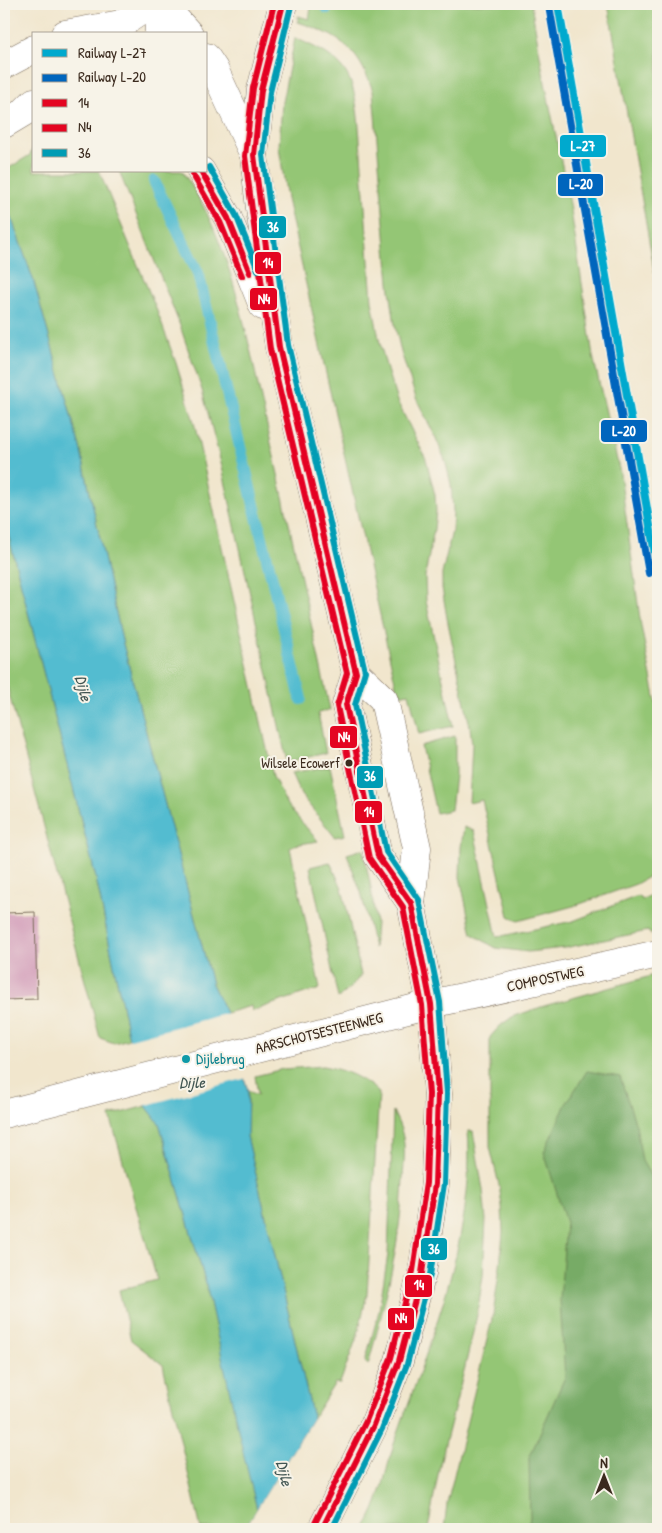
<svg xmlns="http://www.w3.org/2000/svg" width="662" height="1533" viewBox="0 0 662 1533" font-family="'Patrick Hand',sans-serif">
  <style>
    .green { fill: #94c675; stroke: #68784a }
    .forest { fill: #77ab66; stroke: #596a42 }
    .water { fill: #53bcd0; stroke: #477377 }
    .pier { fill: #f1e6cd }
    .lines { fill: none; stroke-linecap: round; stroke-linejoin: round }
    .stream { stroke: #53bcd0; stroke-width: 12 }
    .building { fill: #d39eba }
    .minor-casing { stroke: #7b6c5b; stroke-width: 29 }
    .tertiary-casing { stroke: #7b6c5b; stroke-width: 29 }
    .primary-casing { stroke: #7b6c5b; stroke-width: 29 }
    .minor { stroke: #fff; stroke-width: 28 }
    .tertiary { stroke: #fff; stroke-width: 28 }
    .primary { stroke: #fff; stroke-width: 28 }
    .bus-1-casing { stroke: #f7f3e8; stroke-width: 10 }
    .bus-2-casing { stroke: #f7f3e8; stroke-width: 10 }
    .bus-3-casing { stroke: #f7f3e8; stroke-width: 10 }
    .bus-1 { stroke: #e40521; stroke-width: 6 }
    .bus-2 { stroke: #e40521; stroke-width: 6 }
    .bus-3 { stroke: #009cb4; stroke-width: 6 }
    .rail-1-casing { stroke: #f7f3e8; stroke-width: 11 }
    .rail-2-casing { stroke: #f7f3e8; stroke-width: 11 }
    .rail-1 { stroke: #00a9ce; stroke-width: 8 }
    .rail-2 { stroke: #0065bd; stroke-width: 8 }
    .bus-dot { fill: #3b2a1e; stroke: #f7f3e8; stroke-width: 2 }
    .culture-dot { fill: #0f9aa8; stroke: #f7f3e8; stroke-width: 2 }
    .labels { text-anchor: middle; stroke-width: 4; stroke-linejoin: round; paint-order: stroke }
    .bus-label { font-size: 14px; fill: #3b2a1e; stroke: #f7f3e8; text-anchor: end }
    .street-label { font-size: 15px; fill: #3b2a1e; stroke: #f7f3e8 }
    .culture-label { font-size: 15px; fill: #0d838f; stroke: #f7f3e8; text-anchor: start }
    .water-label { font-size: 16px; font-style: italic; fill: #425653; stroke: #f7f3e8 }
    .line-badge { stroke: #f7f3e8; stroke-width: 2 }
    .badge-label { font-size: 14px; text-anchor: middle; font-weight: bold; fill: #fff }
  </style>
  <rect width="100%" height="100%" fill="#f7f3e8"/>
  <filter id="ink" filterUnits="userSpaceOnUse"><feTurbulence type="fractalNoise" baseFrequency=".02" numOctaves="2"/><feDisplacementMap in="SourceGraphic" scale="10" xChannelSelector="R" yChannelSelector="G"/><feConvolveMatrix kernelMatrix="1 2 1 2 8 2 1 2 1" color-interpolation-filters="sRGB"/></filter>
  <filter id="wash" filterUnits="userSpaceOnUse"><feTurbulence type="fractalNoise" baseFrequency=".0096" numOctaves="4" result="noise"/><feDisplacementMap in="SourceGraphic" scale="20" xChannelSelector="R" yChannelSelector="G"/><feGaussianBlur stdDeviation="1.12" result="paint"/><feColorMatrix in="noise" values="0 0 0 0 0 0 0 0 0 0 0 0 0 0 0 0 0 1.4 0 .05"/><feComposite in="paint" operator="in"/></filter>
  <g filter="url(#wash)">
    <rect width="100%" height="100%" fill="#f1e6cd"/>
    <g class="green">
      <path d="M 310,4 L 531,4 L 544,78 L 570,204 L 593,356 L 620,473 L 641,626 L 658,712 L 658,886 L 653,874 L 636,884 L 577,905 L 518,921 L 509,916 L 482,800 L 469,803 L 472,744 L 470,727 L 447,618 L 442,588 L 442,574 L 452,531 L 453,511 L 451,484 L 445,460 L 435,436 L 416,398 L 401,352 L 395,325 L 389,283 L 373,91 C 358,48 340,36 298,22 L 298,16 L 309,19 L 311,8 Z"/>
      <polygon points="608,4 658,4 658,295 652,258"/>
      <path d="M 295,38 C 346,60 354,72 359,127 L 372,301 L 379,339 L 387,370 L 397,401 L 426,459 L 435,495 L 436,511 L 434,529 L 425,576 L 426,601 L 453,726 L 419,734 L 409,693 L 398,695 L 287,199 L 279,147 L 282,102 Z"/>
      <polygon points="34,145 34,171 99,171 157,311 176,363 194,422 273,776 287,805 318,841 294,845 290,848 320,988 317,990 305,993 252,1011 251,1006 226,1013 212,984 122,640 80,447 33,279 11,217 4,202 4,171 30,155"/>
      <path d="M 119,171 L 182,171 C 232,241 247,339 266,421 C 288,518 309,614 330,710 L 318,713 L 326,753 L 287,762 L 222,467 L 202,390 L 179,323 Z"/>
      <polygon points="4,518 96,878 129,1039 114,1043 100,1038 4,675"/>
      <polygon points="455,736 455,775 451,810 436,813 421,746"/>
      <polygon points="330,766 345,835 335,837 301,795 291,773"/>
      <polygon points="464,827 474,831 497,937 573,921 638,896 642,900 658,890 658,933 650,934 648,931 564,948 528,952 496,948 472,934 460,877 461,847"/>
      <polygon points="363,849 371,888 376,923 374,948 361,892 347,854"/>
      <polygon points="330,862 342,888 361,975 352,986 338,998 310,867"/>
      <polygon points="658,974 658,1529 444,1529 447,1504 493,1315 500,1266 503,1232 502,1206 499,1185 490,1147 490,1037 500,1026 512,1017 544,1006"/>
      <path d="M 323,1066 C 345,1070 363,1077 379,1093 L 367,1294 L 358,1334 L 340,1383 L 335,1383 L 313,1418 L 247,1136 L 248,1091 L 258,1095 L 255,1076 L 283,1069 Z"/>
      <polygon points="146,1106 159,1123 206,1284 257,1509 245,1529 201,1529 163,1365 131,1340 119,1290 157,1280 110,1116"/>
      <path d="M 393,1111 C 396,1118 400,1125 402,1133 C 406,1147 404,1163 403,1178 C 401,1242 385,1304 368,1365 L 365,1362 L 379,1311 L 388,1254 Z"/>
      <path d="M 468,1131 L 473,1131 L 483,1190 L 486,1220 L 483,1276 L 477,1315 L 465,1367 L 440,1464 L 428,1529 L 364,1529 C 381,1504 385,1472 394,1444 C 428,1346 476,1236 468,1131 Z"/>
    </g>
    <polygon class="forest" points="587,1071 620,1077 636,1125 642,1161 658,1188 658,1529 528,1529 530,1517 529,1458 565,1377 560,1300 566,1223 544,1152 566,1104"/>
    <polygon class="water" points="4,202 11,217 33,279 80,447 122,640 212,984 226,1013 248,1091 247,1136 313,1418 247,1525 257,1509 243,1452 206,1284 159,1123 146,1106 129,1039 96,878 4,518"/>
    <g class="pier">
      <polygon points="228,1013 247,1078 143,1106 127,1040"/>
      <polygon points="315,1415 351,1529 246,1529 245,1528"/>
    </g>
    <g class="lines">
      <g class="stream">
        <polyline points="327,8 328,4"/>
        <polyline points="154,181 198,273 301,699"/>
      </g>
    </g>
    <g id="blocks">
      <polygon class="building" points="35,912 37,999 4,1000 4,913"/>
    </g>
  </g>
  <g filter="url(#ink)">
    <use href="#blocks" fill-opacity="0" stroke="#7b6c5b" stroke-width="1"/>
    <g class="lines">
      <defs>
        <polyline id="minor" points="4,1114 431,1004 658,954"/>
        <g id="tertiary">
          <polyline points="162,4 189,34"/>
          <polyline points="65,34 121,24"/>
          <polyline points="112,34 121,24 151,4"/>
          <polyline points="206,57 214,69 254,155"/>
          <polyline points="4,65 34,49"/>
          <polyline points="4,124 24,112 34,102"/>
        </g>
        <g id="primary">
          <polyline points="158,4 159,34"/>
          <polyline points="283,4 261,90 254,155 260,208 279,347 356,673 346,705 378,856 411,903"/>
          <polyline points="201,171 228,218 263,306"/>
          <polyline points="322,1529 374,1425 399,1361 422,1273 435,1184 438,1094 431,1004 411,903 417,848 384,700 356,673"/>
        </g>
      </defs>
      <use href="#minor" class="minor-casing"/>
      <use href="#tertiary" class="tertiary-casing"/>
      <use href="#primary" class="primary-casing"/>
      <use href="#minor" class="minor"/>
      <use href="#tertiary" class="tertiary"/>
      <use href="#primary" class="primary"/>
      <defs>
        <g id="bus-1">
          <polyline points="283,4 261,90 254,155 279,347 356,673 346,705 378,856 411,903 431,1004 438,1094 435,1184 422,1273 399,1361 374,1425 322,1529"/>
          <polyline points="201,171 228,218 250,273"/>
        </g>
        <g id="bus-2">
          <polyline points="274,4 253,88 245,156 270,349 347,673 337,706 369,858 403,907 422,1005 429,1094 426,1183 413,1271 391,1358 366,1421 314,1525"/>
          <polyline points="193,175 220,222 242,276"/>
        </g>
        <g id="bus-3">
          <polyline points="291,6 270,92 263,155 288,345 365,671 355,705 386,852 419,900 440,1002 447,1093 444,1184 430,1275 407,1364 382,1429 332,1529"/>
          <polyline points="209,167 236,215 258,270"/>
        </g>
      </defs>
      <use href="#bus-1" class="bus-1-casing"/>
      <use href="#bus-2" class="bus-2-casing"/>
      <use href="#bus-3" class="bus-3-casing"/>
      <use href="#bus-1" class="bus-1"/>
      <use href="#bus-2" class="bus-2"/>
      <use href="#bus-3" class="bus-3"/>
      <defs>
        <polyline id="rail-1" points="558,4 658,571"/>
        <polyline id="rail-2" points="549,6 649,573"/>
      </defs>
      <use href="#rail-1" class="rail-1-casing"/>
      <use href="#rail-2" class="rail-2-casing"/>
      <use href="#rail-1" class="rail-1"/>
      <use href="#rail-2" class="rail-2"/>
    </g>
  </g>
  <circle class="bus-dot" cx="349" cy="763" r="4.5"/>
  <circle class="culture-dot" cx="186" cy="1059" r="5"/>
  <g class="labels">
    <g class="bus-label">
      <text x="340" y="768">Wilsele Ecowerf</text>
    </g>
    <g class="street-label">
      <text transform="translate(545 979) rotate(-12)" y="5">COMPOSTWEG</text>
      <text transform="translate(319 1033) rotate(-14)" y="5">AARSCHOTSESTEENWEG</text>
    </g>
    <g class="culture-label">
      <text x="196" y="1064">Dijlebrug</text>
    </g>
    <g class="water-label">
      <text transform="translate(84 688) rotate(76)" y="6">Dijle</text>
      <text x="192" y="1088">Dijle</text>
      <text transform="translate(285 1473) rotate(77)" y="6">Dijle</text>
    </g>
  </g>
  <g class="line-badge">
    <rect x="559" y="134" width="48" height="24" rx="5" fill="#00a9ce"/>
    <rect x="557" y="173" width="47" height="24" rx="5" fill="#0065bd"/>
    <rect x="258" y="215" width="29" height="24" rx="5" fill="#009cb4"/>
    <rect x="254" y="251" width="28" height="24" rx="5" fill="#e40521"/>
    <rect x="249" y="287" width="29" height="24" rx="5" fill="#e40521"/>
    <rect x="600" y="419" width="48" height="24" rx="5" fill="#0065bd"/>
    <rect x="329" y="725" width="29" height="24" rx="5" fill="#e40521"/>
    <rect x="356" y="765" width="28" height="24" rx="5" fill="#009cb4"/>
    <rect x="354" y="800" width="29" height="24" rx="5" fill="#e40521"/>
    <rect x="420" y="1237" width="28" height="24" rx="5" fill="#009cb4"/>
    <rect x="404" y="1274" width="29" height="24" rx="5" fill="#e40521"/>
    <rect x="387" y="1307" width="28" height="24" rx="5" fill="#e40521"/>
  </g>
  <g class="badge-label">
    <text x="583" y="151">L-27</text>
    <text x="581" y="189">L-20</text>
    <text x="273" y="232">36</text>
    <text x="268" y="268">14</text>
    <text x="264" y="304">N4</text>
    <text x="624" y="436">L-20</text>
    <text x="344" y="742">N4</text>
    <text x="370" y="781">36</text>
    <text x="369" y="817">14</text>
    <text x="434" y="1254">36</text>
    <text x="419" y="1290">14</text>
    <text x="401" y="1323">N4</text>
  </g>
  <rect width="662" height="1533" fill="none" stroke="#f7f3e8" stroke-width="20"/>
  <rect x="32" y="32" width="175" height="140" fill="#f7f3e8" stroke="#aca397"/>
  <rect x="42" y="49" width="25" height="8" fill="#00a9ce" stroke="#aca397"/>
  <text x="78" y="58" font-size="15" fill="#3b2a1e">Railway L-27</text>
  <rect x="42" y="74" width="25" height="8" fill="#0065bd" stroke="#aca397"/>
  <text x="78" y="82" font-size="15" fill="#3b2a1e">Railway L-20</text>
  <rect x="42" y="99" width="25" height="8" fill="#e40521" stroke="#aca397"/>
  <text x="78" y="108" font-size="15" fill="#3b2a1e">14</text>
  <rect x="42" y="124" width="25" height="8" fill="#e40521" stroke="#aca397"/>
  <text x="78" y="132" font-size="15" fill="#3b2a1e">N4</text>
  <rect x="42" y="149" width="25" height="8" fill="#009cb4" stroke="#aca397"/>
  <text x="78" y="158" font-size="15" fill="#3b2a1e">36</text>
  <g transform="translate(604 1476)" stroke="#f7f3e8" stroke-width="4" paint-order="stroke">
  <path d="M0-4L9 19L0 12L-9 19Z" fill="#3b2a1e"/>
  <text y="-8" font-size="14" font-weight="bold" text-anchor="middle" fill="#3b2a1e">N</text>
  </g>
</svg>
